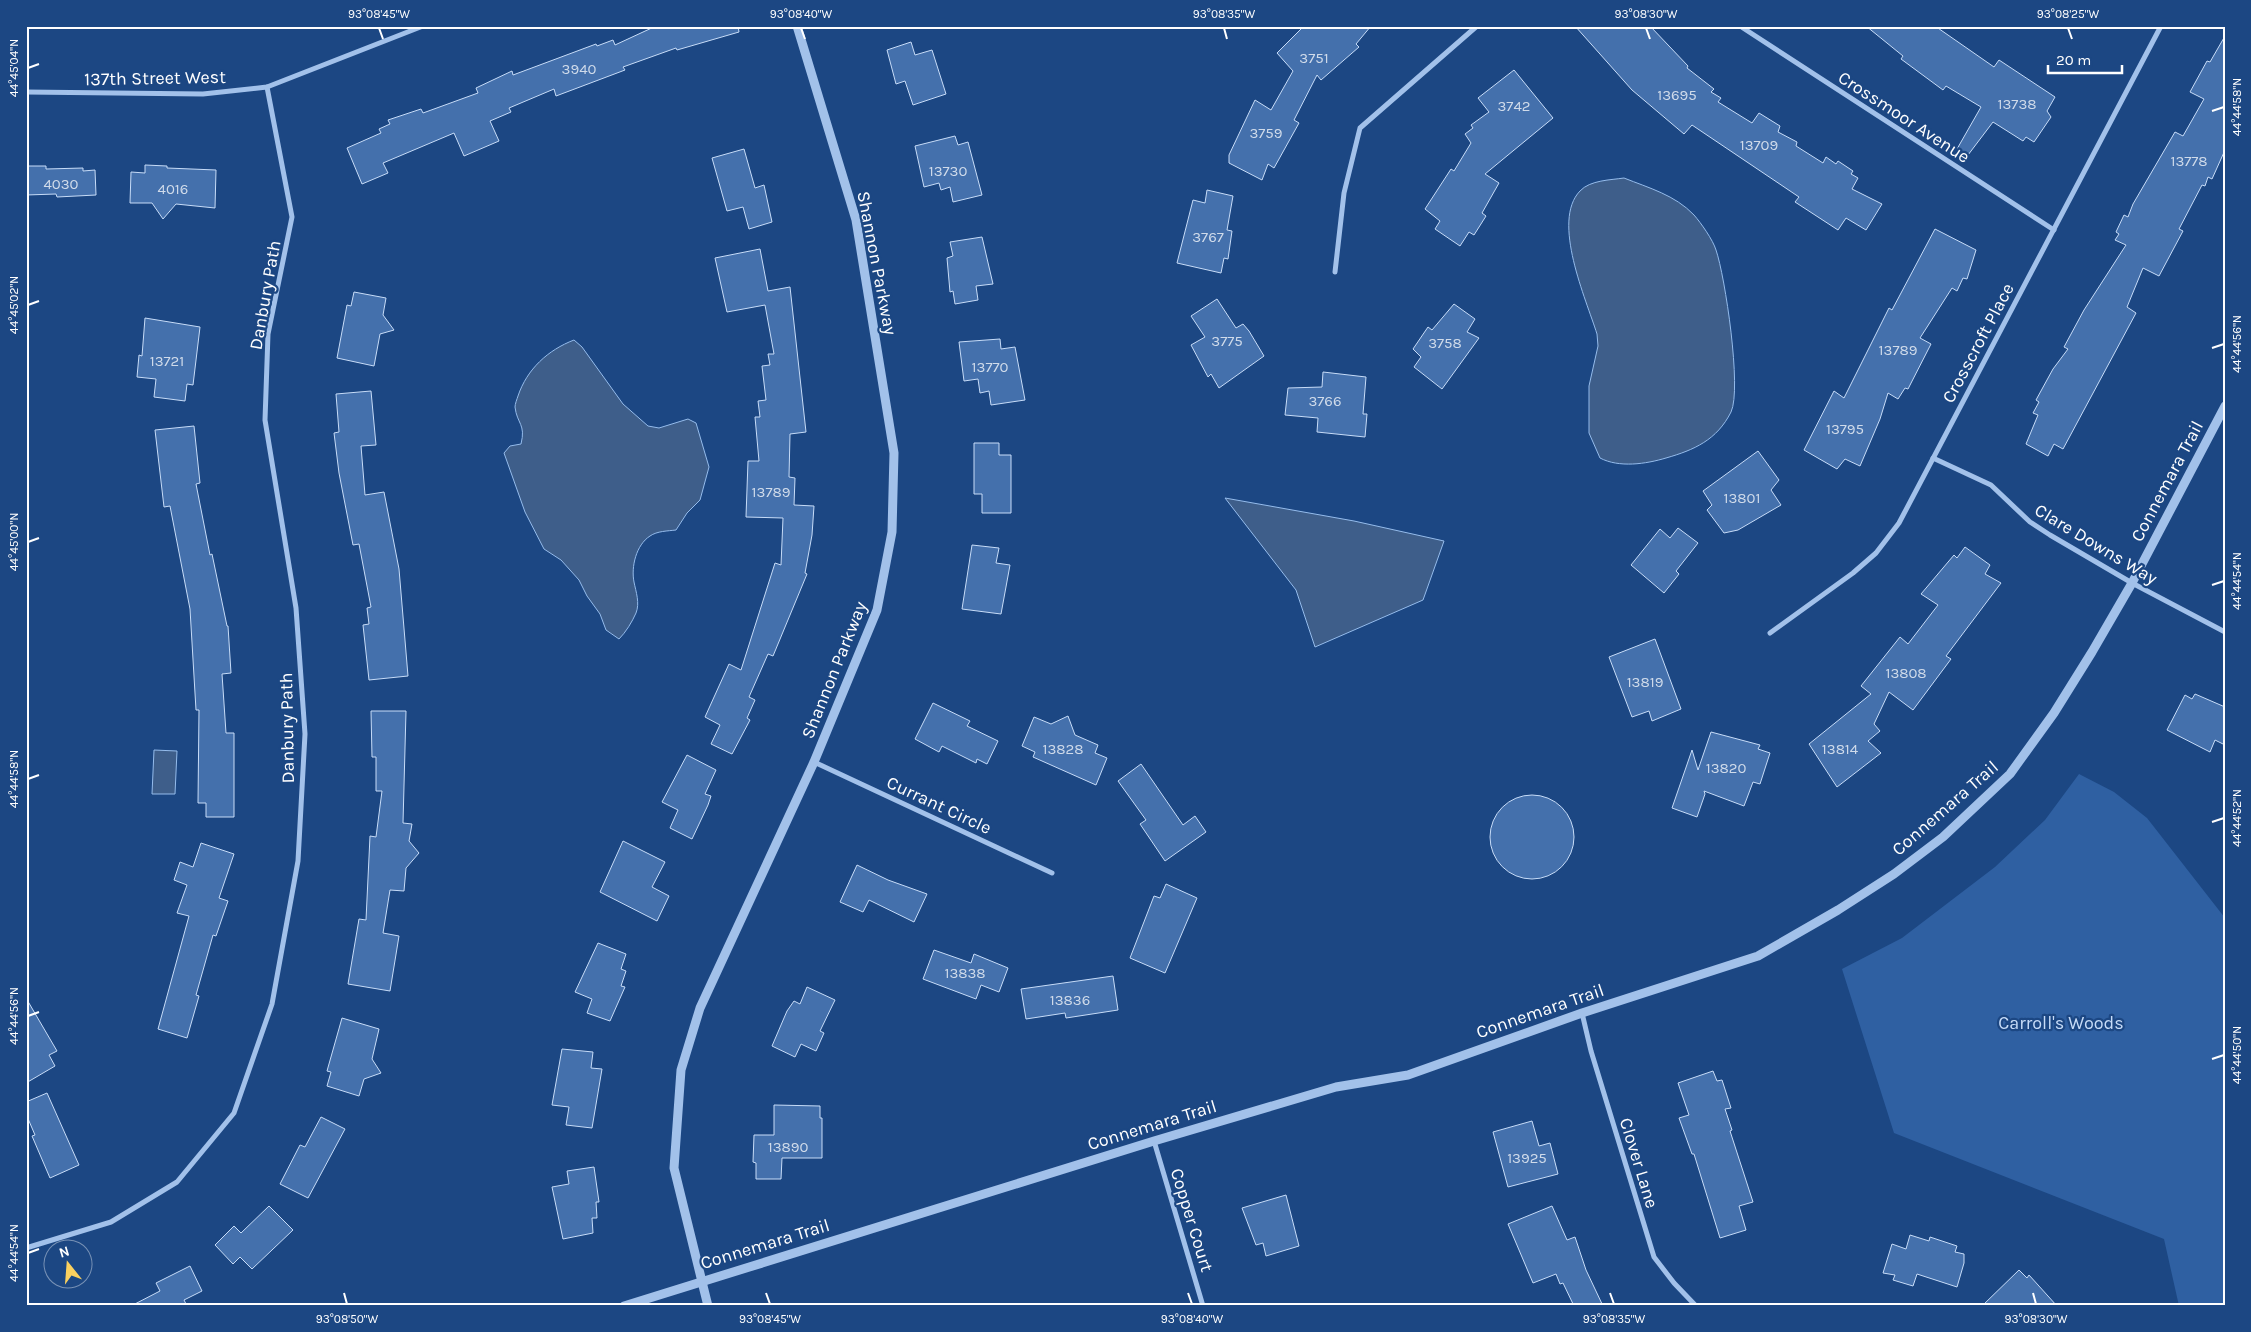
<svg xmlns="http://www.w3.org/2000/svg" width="2251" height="1332" viewBox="0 0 2251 1332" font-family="Karla,sans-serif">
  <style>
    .green { fill: #2f60a2 }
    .water { fill: #3e5e8a; stroke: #95bcec }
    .building { fill: #4470ac; stroke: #c7dcf8 }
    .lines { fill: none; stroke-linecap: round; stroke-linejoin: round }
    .minor { stroke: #a2c1ea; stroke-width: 5 }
    .tertiary { stroke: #a2c1ea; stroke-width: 9 }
    .ticks { fill: none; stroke: #fff; stroke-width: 2 }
    .labels { text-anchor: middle; stroke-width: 4.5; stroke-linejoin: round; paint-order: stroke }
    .number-label { font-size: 15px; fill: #d0dbea }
    .street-label { font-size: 18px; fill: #fff; stroke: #1c4783 }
    .park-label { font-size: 18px; fill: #c7dcf8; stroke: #1c4783 }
    .neatline { fill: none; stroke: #fff; stroke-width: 2 }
    .ticks-label { font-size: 12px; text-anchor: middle; fill: #fff }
  </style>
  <rect width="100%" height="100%" fill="#1c4783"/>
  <polygon class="green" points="2079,774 2114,792 2147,818 2225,918 2225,1306 2179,1306 2164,1239 1894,1133 1842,969 1902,938 1995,867 2045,820"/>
  <g class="water">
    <path d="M 1624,178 C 1649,188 1675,195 1694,215 C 1701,223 1713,240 1716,250 C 1725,276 1742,389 1731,412 C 1717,440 1694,450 1666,458 C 1646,464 1619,468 1600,458 L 1589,433 L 1589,386 L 1598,346 L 1597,334 C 1586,299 1551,221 1580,191 C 1590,180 1611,180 1624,178 Z"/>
    <path d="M 574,340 L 582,347 L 623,404 L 648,426 L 659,428 L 688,419 L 696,423 L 709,467 L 700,500 L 687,513 L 676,530 C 668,531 657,531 650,536 C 636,545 631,567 634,582 C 636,592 640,603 636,613 C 632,622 626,632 619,639 L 606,630 L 600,614 L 587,596 L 579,580 L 561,560 L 544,549 L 525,512 L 504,453 L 510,446 L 521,444 C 526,424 517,424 515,407 C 515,404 517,399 518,396 C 527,369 548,350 574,340 Z"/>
    <polygon points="1225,498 1354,521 1444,541 1423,600 1315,647 1296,590"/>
    <polygon points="154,750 177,751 175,794 152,794"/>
  </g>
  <g class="building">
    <polygon points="656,26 738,26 739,32 677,50 676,48 623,67 625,70 556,96 554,89 509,108 511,112 490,121 499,141 464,156 454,133 383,163 388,173 362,184 347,148 381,133 379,129 390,124 388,120 421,109 423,113 478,93 476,88 512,71 513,75 596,44 597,46 613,40 615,45"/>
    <polygon points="1304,26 1371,26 1356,44 1359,47 1321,80 1317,75 1294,120 1299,123 1274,168 1268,164 1262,180 1229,163 1229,155 1255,100 1271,110 1293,71 1277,53"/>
    <polygon points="1575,26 1650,26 1688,66 1687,68 1714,89 1711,92 1721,98 1718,102 1752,123 1759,113 1780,126 1778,132 1797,142 1796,146 1823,163 1826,157 1836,164 1838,161 1853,171 1851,174 1858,178 1852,189 1882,204 1866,230 1846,218 1838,230 1795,202 1799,197 1692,125 1684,134 1632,90"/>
    <polygon points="1866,26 1935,26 1994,67 1999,60 2055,97 2047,111 2051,117 2034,142 2026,137 2023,141 1993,122 1968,155 1957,149 1981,107 1946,86 1943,90 1901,59 1903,56"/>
    <polygon points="2225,36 2225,150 2212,179 2208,177 2205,186 2202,185 2179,229 2183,231 2159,276 2143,268 2127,307 2136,313 2063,449 2054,444 2048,456 2026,444 2038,415 2033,413 2039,402 2036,400 2053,369 2068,349 2064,347 2084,310 2126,245 2115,240 2119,234 2116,232 2124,215 2128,217 2133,204 2175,132 2183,136 2204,99 2190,92 2207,61 2210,62"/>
    <polygon points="911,42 915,55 932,50 946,94 913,105 905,81 896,84 887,50"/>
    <polygon points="1514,70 1553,118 1485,174 1499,183 1482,213 1486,216 1474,235 1469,232 1460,246 1435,229 1440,221 1425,209 1451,169 1454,171 1471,143 1465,134 1473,128 1471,125 1489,112 1478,98"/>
    <polygon points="955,136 958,145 968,142 982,195 953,202 950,187 941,190 939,183 924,187 915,146"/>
    <polygon points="744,149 755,188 764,185 772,222 749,229 743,207 727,211 712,158"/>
    <polygon points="145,165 167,166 167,168 216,170 215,208 176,204 163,219 152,203 130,203 131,172 145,173"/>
    <polygon points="26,166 46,166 46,169 83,168 83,171 95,170 96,195 57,197 56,194 26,195"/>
    <polygon points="1207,190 1233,196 1227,230 1232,231 1228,259 1224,258 1221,273 1177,263 1193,200 1205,203"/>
    <polygon points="1935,229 1976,250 1967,279 1963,278 1957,291 1952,288 1920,338 1931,344 1908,389 1905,388 1898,399 1888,393 1880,419 1860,466 1845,459 1837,469 1804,450 1834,391 1844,398 1889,308 1892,310"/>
    <polygon points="982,237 993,284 976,286 978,300 955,304 953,291 950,292 947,258 953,256 950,242"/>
    <polygon points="760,249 768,291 790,287 806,432 790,434 789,477 795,478 794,505 814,506 812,535 805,573 807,574 773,656 768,654 749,697 755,700 747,718 750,720 732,754 711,744 720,725 705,717 729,664 741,670 775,563 781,565 783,518 746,517 748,461 759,461 755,417 760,417 758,401 766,400 762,366 770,365 768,354 774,354 765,305 727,312 715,258"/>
    <polygon points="354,292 386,298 383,315 394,330 380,334 374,366 337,358 347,305 351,306"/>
    <polygon points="1217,299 1236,328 1243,324 1249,331 1264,356 1219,388 1211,374 1208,377 1191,345 1205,337 1191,316"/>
    <polygon points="1454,304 1475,319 1467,332 1479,338 1442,389 1414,367 1421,357 1413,349 1428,327 1432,330"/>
    <polygon points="145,318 200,327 193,385 187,384 185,401 154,397 156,379 137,377 139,355 142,356"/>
    <polygon points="1000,339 1001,349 1015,347 1025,400 991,405 989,391 980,393 978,379 964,381 959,342"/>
    <polygon points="1323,372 1366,377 1363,414 1367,414 1365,437 1317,432 1318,418 1285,415 1288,388 1322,387"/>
    <polygon points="371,391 376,445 361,446 365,495 384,492 399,569 408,676 369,680 363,625 369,624 367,608 371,607 359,544 353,545 339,473 334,433 339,432 336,394"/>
    <polygon points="194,426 200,483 196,484 210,555 212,554 227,626 228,626 231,673 222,674 226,733 234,733 234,817 206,817 206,803 198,803 199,710 196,710 190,609 170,506 164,507 155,430"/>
    <polygon points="974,443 999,443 999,455 1011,455 1011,513 982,513 982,494 974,494"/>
    <polygon points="1758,451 1779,480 1771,490 1781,505 1738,530 1724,533 1707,510 1712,505 1703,491"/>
    <polygon points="1678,528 1698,543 1676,571 1679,574 1664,593 1631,565 1660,529 1670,538"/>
    <polygon points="972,545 999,548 996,563 1010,565 1001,614 962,609"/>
    <polygon points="1965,547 1990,565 1985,574 2001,583 1946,656 1951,659 1913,710 1889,692 1874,724 1880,731 1868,741 1881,753 1837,787 1809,744 1871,694 1861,686 1900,637 1908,644 1938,605 1921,594 1954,555 1957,558"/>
    <polygon points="1655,639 1681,709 1652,721 1649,711 1632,717 1609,657"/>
    <polygon points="2195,694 2225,707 2225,745 2215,740 2210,752 2167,730 2185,695 2192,699"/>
    <polygon points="933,703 970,721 967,726 998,741 987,764 977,759 976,763 942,746 939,752 915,739"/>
    <polygon points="371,711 406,711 403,823 412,824 409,841 419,853 406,868 404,891 390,890 383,933 399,936 390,991 348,984 359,919 366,920 370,836 376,837 382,791 376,791 376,757 372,757"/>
    <polygon points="1068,716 1075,735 1098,745 1095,753 1107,758 1096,785 1033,757 1035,752 1022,746 1034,717 1051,724"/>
    <polygon points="1711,732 1760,745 1758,749 1770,753 1760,784 1753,782 1744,806 1704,791 1705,794 1697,817 1672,808 1692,750 1698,770"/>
    <polygon points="687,755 716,770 705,794 711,796 708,805 692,839 670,828 678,810 662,802"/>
    <polygon points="1141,764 1183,825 1195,816 1206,832 1165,861 1140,824 1146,820 1118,781"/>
    <circle cx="1532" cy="837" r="42"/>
    <polygon points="623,841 665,862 652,887 669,896 657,921 600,892"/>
    <polygon points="201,843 234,854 219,898 228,901 216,936 213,935 196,995 199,996 187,1038 158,1029 189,916 177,913 187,885 174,880 180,862 193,867"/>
    <polygon points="857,865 888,880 927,894 914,922 869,900 863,912 840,902"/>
    <polygon points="1166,884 1197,898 1165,973 1130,958 1154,896 1160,898"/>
    <polygon points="598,943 626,954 621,969 626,971 621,986 625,987 610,1021 587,1013 592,999 575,992"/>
    <polygon points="934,950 971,963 974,954 1008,968 999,992 981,985 976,999 923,979"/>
    <polygon points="1113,976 1118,1010 1066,1018 1065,1013 1026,1019 1021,989"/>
    <polygon points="807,987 835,1000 820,1031 824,1033 816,1051 801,1044 795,1057 772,1046 787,1011 794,1001 800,1004"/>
    <polygon points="26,998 57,1051 49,1055 55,1066 26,1083"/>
    <polygon points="342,1018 379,1029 372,1059 381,1073 364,1079 359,1096 327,1086 331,1072 327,1071"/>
    <polygon points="562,1049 593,1052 591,1068 602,1069 592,1128 566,1125 569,1107 552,1105"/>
    <polygon points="1713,1071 1717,1081 1722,1080 1731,1108 1725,1109 1732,1130 1730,1131 1753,1202 1739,1206 1746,1230 1720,1238 1694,1154 1692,1154 1679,1118 1689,1115 1678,1083"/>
    <polygon points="47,1093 79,1165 50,1178 32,1136 35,1135 26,1114 26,1102"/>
    <polygon points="774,1105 820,1106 820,1118 822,1118 822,1158 782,1158 781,1179 756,1179 756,1163 753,1162 754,1135 774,1135"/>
    <polygon points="321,1117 345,1129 308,1198 280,1184 300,1145 305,1147"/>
    <polygon points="1532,1121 1539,1146 1550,1143 1558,1174 1508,1187 1493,1132"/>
    <polygon points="594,1167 599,1202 596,1202 597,1218 592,1218 593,1233 563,1239 552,1187 569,1184 567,1171"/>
    <polygon points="1286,1195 1299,1246 1266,1256 1263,1243 1256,1245 1242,1208"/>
    <polygon points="269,1206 293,1230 252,1269 240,1257 233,1264 215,1245 234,1226 241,1233"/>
    <polygon points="1552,1206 1567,1240 1575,1237 1586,1270 1603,1306 1574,1306 1563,1283 1560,1284 1556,1274 1533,1283 1508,1224"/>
    <polygon points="1910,1235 1929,1241 1930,1237 1957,1246 1955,1252 1964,1254 1964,1263 1957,1287 1917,1274 1913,1286 1893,1280 1895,1275 1883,1273 1892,1244 1906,1249"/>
    <polygon points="190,1266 202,1291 184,1300 187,1306 131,1306 160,1291 156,1283"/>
    <polygon points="2019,1270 2027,1278 2029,1275 2057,1306 1982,1306"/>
  </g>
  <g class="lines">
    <g class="minor">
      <polyline points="1740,26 2054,230"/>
      <polyline points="26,92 203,94 267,87 423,26"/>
      <polyline points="1335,272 1344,193 1360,128 1477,26"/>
      <polyline points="1933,458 1991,485 2030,522 2050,535 2132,583 2225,632"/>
      <polyline points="1770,633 1853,573 1876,553 1899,523 2161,26"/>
      <polyline points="814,762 1052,873"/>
      <polyline points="1582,1013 1591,1051 1654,1257 1674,1283 1696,1306"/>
      <polyline points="1154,1141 1203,1306"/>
      <polyline points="26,1248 111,1222 177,1182 234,1113 272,1004 298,861 305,734 296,608 265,420 268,334 292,217 267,87"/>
    </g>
    <g class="tertiary">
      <polyline points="624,1306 1154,1141 1336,1087 1408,1075 1582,1013 1758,956 1838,910 1894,874 1943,837 2010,774 2054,713 2092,652 2132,583 2225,406"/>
      <polyline points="708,1306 674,1168 681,1070 700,1008 814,762 877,610 892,532 894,453 856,220 797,26"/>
    </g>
  </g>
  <path class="ticks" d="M 379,28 L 383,39M 801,28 L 805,39M 1224,28 L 1227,39M 1646,28 L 1650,39M 2068,28 L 2072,39M 28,68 L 39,64M 2212,111 L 2224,107M 28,305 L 39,301M 2212,348 L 2224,344M 28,542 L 39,538M 2212,585 L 2224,581M 28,779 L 39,775M 2212,822 L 2224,818M 28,1016 L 39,1012M 2212,1059 L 2224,1055M 28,1253 L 39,1249M 344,1293 L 347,1304M 766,1293 L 770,1304M 1188,1293 L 1192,1304M 1610,1293 L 1614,1304M 2033,1293 L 2036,1304"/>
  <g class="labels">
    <g class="number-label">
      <text x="1314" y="63">3751</text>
      <text x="579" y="74">3940</text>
      <text x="1677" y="100">13695</text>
      <text x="2017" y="109">13738</text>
      <text x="1514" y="111">3742</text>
      <text x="1266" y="138">3759</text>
      <text x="1759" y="150">13709</text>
      <text x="2189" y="166">13778</text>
      <text x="948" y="176">13730</text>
      <text x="61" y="189">4030</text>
      <text x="173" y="194">4016</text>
      <text x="1208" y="242">3767</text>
      <text x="1227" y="346">3775</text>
      <text x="1445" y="348">3758</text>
      <text x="1898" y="355">13789</text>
      <text x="167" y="366">13721</text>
      <text x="990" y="372">13770</text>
      <text x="1325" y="406">3766</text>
      <text x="1845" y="434">13795</text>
      <text x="771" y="497">13789</text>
      <text x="1742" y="503">13801</text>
      <text x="1906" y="678">13808</text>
      <text x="1645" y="687">13819</text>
      <text x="1063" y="754">13828</text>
      <text x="1840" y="754">13814</text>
      <text x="1726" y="773">13820</text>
      <text x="965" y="978">13838</text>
      <text x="1070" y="1005">13836</text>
      <text x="788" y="1152">13890</text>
      <text x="1527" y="1163">13925</text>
    </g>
    <g class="street-label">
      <text transform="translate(155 78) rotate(-1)" y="6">137th Street West</text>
      <text transform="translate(1904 117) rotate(33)" y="6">Crossmoor Avenue</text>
      <text transform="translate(877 263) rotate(79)" y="6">Shannon Parkway</text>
      <text transform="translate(265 295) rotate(-80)" y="6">Danbury Path</text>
      <text transform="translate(1978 343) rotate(-62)" y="6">Crosscroft Place</text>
      <text transform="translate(2167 481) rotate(-62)" y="6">Connemara Trail</text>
      <text transform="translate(2096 544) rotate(31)" y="6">Clare Downs Way</text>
      <text transform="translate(834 670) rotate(-68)" y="6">Shannon Parkway</text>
      <text transform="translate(287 728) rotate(-91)" y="6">Danbury Path</text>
      <text transform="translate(939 805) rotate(25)" y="6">Currant Circle</text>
      <text transform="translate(1945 808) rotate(-41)" y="6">Connemara Trail</text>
      <text transform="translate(1540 1011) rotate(-19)" y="6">Connemara Trail</text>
      <text transform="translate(1152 1125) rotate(-17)" y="6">Connemara Trail</text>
      <text transform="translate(1639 1163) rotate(73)" y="6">Clover Lane</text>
      <text transform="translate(1192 1220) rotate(73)" y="6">Copper Court</text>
      <text transform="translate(765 1244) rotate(-17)" y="6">Connemara Trail</text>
    </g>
    <g class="park-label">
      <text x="2061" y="1029">Carroll's Woods</text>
    </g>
  </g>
  <rect width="2251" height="1332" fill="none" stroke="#1c4783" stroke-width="55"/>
  <g transform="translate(68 1264) rotate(343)"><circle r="24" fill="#1c4783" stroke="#7791b5"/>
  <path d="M0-4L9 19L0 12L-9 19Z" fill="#fbd15f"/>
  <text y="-8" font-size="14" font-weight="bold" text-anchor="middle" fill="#ffffff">N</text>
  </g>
  <path d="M2048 65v8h74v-8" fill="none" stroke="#ffffff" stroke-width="2.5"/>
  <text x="2056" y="65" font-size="15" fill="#ffffff" stroke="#1c4783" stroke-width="4" paint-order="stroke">20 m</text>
  <rect x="28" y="28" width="2196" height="1276" class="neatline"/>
  <g class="ticks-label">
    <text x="379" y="18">93°08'45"W</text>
    <text x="801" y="18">93°08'40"W</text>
    <text x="1224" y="18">93°08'35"W</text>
    <text x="1646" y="18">93°08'30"W</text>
    <text x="2068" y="18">93°08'25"W</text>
    <text transform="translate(14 68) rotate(-90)" y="4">44°45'04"N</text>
    <text transform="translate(2237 107) rotate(-90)" y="4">44°44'58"N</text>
    <text transform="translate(14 305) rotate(-90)" y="4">44°45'02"N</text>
    <text transform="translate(2237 344) rotate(-90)" y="4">44°44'56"N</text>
    <text transform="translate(14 542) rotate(-90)" y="4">44°45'00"N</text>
    <text transform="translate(2237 581) rotate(-90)" y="4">44°44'54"N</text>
    <text transform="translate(14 779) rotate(-90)" y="4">44°44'58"N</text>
    <text transform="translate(2237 818) rotate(-90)" y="4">44°44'52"N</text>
    <text transform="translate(14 1016) rotate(-90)" y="4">44°44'56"N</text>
    <text transform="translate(2237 1055) rotate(-90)" y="4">44°44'50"N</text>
    <text transform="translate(14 1253) rotate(-90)" y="4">44°44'54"N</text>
    <text x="347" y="1323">93°08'50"W</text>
    <text x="770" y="1323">93°08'45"W</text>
    <text x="1192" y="1323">93°08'40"W</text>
    <text x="1614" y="1323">93°08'35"W</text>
    <text x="2036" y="1323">93°08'30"W</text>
  </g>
</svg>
